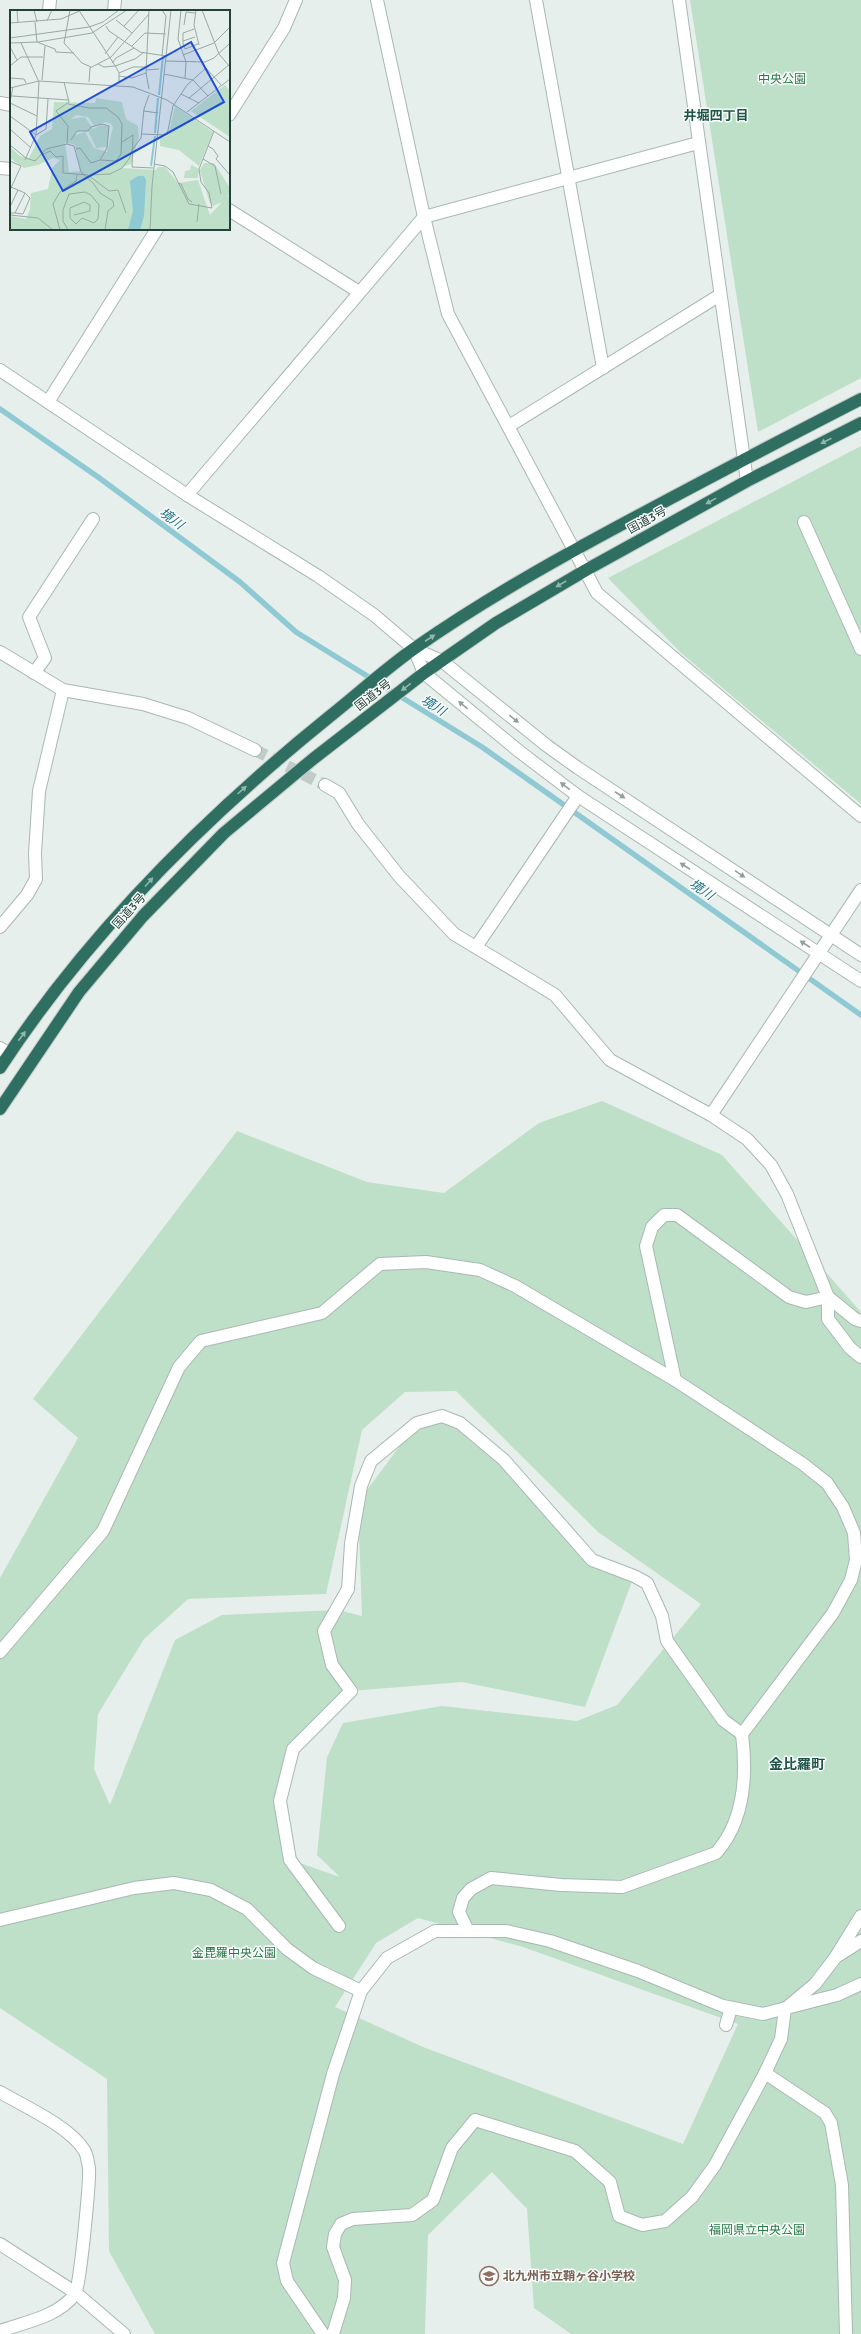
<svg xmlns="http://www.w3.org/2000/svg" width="861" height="2334" viewBox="0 0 861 2334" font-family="Signika,'Noto Sans JP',sans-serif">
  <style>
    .green { fill: #bfe0c8; fill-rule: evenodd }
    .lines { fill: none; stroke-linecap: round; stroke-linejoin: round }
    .stream { stroke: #8ec9d4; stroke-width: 5.5 }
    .minor-tunnel { stroke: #bfccc8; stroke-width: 12; stroke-dasharray: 12 6; stroke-linecap: butt }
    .minor-casing { stroke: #a8b8b2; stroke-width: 14 }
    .highway-casing { stroke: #c2cac8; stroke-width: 14 }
    .minor { stroke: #fff; stroke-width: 12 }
    .highway { stroke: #2f6f62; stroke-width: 12 }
    .oneway { fill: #93b5ae }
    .oneway2 { fill: #92a09c }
    .labels { text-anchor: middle; stroke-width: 3; stroke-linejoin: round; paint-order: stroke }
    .park-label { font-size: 12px; fill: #2d7a4b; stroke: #f7fbf9 }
    .street-label { font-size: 12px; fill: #24423a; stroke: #f7fbf9 }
    .education-label { font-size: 12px; font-weight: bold; fill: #785e54; stroke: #f7fbf9; text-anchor: start }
    .neighbourhood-label { font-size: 13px; font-weight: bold; fill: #1f5548; stroke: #f7fbf9 }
    .water-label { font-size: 13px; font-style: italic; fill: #1c6f80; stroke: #f7fbf9 }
    .quarter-label { font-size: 14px; font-weight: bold; fill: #1f5548; stroke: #f7fbf9 }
    .inset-river { fill: none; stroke: #8ec9d4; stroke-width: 2 }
    .inset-road { fill: none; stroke: #98aaa4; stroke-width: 1 }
    .view { fill: #1d4ed8; fill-opacity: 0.15; stroke: #1d4ed8; stroke-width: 2 }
    .inset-edge { fill: none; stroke: #24423a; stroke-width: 2 }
  </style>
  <rect width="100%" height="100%" fill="#e6efeb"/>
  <g class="green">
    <polygon points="690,0 861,0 861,378 758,432"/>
    <polygon points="861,446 861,804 681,653 608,578"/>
    <path d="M 602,1101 L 722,1155 L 861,1312 L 861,2334 L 571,2334 L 534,2308 L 527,2209 L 492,2172 L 428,2235 L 425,2334 L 155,2334 L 109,2251 L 107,2079 L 0,2008 L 0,1578 L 78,1438 L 33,1399 L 237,1131 L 367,1182 L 444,1193 L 539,1123 ZM 456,1391 L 598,1532 L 701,1604 L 617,1705 L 577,1721 L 442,1706 L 343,1723 L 327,1757 L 317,1855 L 340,1877 L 291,1860 L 280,1801 L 293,1749 L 351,1691 L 462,1682 L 585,1707 L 634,1576 L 592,1560 L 557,1520 L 460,1423 L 417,1423 L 358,1502 L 362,1616 L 338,1610 L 222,1615 L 175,1640 L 110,1805 L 94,1769 L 98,1714 L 144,1639 L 188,1599 L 326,1594 L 362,1430 L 405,1392 ZM 418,1918 L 523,1947 L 738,2024 L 683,2144 L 423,2047 L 335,2007 L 376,1943 Z"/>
  </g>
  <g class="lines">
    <polyline class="stream" points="0,409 98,477 240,582 296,632 482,747 861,1015"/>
    <polyline class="minor-tunnel" points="255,750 325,785"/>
    <defs>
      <g id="minor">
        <polyline points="377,0 424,217 448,314 597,593 861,816"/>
        <polyline points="536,0 603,368"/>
        <polyline points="679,0 747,481"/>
        <polyline points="49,11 50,0"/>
        <polyline points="114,11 115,0"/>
        <polyline points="0,103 11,105"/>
        <polyline points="229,115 284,28 296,0"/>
        <polyline points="0,168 11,169"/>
        <polyline points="229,210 359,292"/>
        <polyline points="0,370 187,495 318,576 374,615 414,649 442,661 546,745 578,768 861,955"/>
        <polyline points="48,402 157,229"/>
        <polyline points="509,426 720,295"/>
        <polyline points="187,495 424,217 698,143"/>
        <polyline points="804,522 861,649"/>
        <polyline points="414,649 424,673 520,752 578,796 861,981"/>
        <polyline points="0,652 63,690 143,704 188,718 255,750"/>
        <polyline points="34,673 45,658 29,617 93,519"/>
        <polyline points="325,785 339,793 358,824 399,876 454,934 555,995 610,1060 711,1115 747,1139 771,1165 787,1194 828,1297 828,1319 850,1348 861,1357"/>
        <polyline points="0,927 27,895 36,879 35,853 39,791 63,690"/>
        <polyline points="476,947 578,796"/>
        <polyline points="0,1048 9,1054"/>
        <polyline points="711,1115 861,890"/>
        <polyline points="828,1297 855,1319 861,1321"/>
        <polyline points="675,1380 646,1246 652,1227 664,1215 677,1215 789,1297 806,1302 828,1297"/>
        <path d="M 0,1652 L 103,1531 L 179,1367 L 201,1341 L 322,1313 L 380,1264 L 426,1262 L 480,1270 L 515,1286 L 675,1380 L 803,1464 L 827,1483 L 843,1507 L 854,1533 L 856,1560 L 851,1580 L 833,1613 L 742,1734 C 747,1775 744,1822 716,1853 L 622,1887 L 561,1885 L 491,1878 L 471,1889 L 463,1898 L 459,1912 L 468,1931"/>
        <polyline points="0,1920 134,1888 174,1883 211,1890 247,1909 287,1949 313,1968 361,1991"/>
        <polyline points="339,1926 290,1860 280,1801 293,1749 351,1691 332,1665 324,1631 348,1589 351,1544 361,1486 371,1461 417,1423 442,1416 460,1423 504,1460 592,1560 634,1576 647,1583 662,1616 667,1641 723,1720 742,1734"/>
        <polyline points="839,1955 861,1941"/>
        <polyline points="726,2025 731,2008"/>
        <polyline points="765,2073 825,2113 831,2123 842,2185 846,2334"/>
        <path d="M 0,2092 C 25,2107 69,2126 84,2150 C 87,2154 88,2163 89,2168 C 90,2180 80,2288 75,2294 C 58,2317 25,2322 0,2331"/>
        <polyline points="0,2244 76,2293 124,2334"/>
        <polyline points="323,2334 287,2281 283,2263 333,2074 361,1991 387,1958 435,1931 506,1931 550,1941 638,1971 723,2006 763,2014 837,1995 861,1984"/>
        <polyline points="333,2334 344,2298 345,2280 333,2247 335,2234 341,2224 353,2219 412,2215 433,2200 452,2148 475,2120 575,2151 610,2182 619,2216 642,2225 665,2221 692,2197 715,2165 765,2073 781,2039 785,2009 815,1984 835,1958 861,1916"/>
      </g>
      <g id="highway">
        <path d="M 0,1068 C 88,933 204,818 329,717 C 358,694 385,669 415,648 C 488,597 566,554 645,512 C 716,474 789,436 861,399"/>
        <polyline points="0,1109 79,992 143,916 224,833 313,759 424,673 496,623 586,570 747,481 861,423"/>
      </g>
    </defs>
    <use href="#minor" class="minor-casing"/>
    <use href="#highway" class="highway-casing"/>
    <use href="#minor" class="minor"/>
    <use href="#highway" class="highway"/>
  </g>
  <defs><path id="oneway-solid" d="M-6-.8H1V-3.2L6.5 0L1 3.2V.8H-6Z"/></defs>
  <g class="oneway">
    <use href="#oneway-solid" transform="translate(826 441) rotate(153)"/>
    <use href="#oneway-solid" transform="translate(711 501) rotate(151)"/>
    <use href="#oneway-solid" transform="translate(561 584) rotate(150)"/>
    <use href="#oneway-solid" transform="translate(430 638) rotate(-33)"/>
    <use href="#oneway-solid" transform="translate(406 687) rotate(142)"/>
    <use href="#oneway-solid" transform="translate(242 790) rotate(-42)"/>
    <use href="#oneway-solid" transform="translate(149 882) rotate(-48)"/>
    <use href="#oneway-solid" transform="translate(22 1036) rotate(-53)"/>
  </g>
  <g class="oneway2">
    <use href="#oneway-solid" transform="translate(463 705) rotate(-140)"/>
    <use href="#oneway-solid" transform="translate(514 719) rotate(39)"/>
    <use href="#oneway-solid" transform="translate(565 786) rotate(-143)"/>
    <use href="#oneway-solid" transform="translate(620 795) rotate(33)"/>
    <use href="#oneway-solid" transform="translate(685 866) rotate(-147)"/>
    <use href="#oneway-solid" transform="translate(740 874) rotate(34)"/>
    <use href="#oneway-solid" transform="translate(805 944) rotate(-147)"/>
  </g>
  <defs>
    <symbol id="school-ring" viewBox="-11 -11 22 22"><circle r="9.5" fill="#f7fbf9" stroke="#8d6e63" stroke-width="1.5"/><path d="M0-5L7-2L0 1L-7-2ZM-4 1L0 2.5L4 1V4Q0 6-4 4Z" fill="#8d6e63"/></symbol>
  </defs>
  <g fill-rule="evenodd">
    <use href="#school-ring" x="478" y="2265" width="22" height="22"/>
  </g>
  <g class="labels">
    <g class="park-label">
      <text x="782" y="83">中央公園</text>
      <text x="234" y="1957">金毘羅中央公園</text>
      <text x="757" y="2234">福岡県立中央公園</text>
    </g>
    <g class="street-label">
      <text transform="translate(647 520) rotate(-29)" y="4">国道3号</text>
      <text transform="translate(373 695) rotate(-38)" y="4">国道3号</text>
      <text transform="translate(129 911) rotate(-48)" y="4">国道3号</text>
    </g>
    <g class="education-label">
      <text x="503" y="2280">北九州市立鞘ヶ谷小学校</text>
    </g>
    <g class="neighbourhood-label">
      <text x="716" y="120">井堀四丁目</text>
    </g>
    <g class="water-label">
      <text transform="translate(172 518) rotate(37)" y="5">境川</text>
      <text transform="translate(434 705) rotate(32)" y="5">境川</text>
      <text transform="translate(702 889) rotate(35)" y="5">境川</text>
    </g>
    <g class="quarter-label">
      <text x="797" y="1769">金比羅町</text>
    </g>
  </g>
  <g transform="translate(10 10)">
    <rect width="220" height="220" fill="#e6efeb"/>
    <path d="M 215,75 L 220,81 L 220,127 L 181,101 ZM 86,88 L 112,92 L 116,109 L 128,116 L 129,127 L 121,154 L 111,158 L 146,160 L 148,157 L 155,157 L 168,173 L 188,170 L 200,205 L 212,192 L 203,196 L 199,191 L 190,160 L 194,153 L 204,153 L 220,178 L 220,184 L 217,187 L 220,186 L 220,220 L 0,220 L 0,206 L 16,209 L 20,199 L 21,183 L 38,179 L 42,158 L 50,150 L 43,148 L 28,155 L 14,158 L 0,148 L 0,137 L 10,146 L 19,148 L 30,126 L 42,119 L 44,92 L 85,93 ZM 66,105 L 78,107 L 84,116 L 96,112 L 101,114 L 103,117 L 97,142 L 84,138 L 75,122 L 65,125 L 67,121 L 78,121 L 86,138 L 97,137 L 99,116 L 91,115 L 83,119 L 75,107 L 61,109 ZM 55,132 L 65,135 L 70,161 L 59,162 ZM 165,96 L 203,122 L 189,156 L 169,140 L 150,136 L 150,127 L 158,126 ZM 181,155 L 189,159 L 188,168 L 174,168 L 175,161 L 180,160 Z" fill="#bfe0c8" fill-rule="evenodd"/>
    <path d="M 128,166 L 134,166 L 136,170 L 134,206 L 130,220 L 118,220 L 123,201 L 120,171 Z" fill="#8ec9d4"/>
    <path class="inset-river" d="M 149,85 L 153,46M 145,123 L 148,88M 141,156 L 145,126"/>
    <path class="inset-road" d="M 7,0 L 8,13M 24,0 L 27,12M 60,0 L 54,33 L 72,53 L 81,57M 139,0 L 136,63 L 139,79M 171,0 L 168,29 L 176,52 L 175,68M 186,0 L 184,15 L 189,35M 192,0 L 209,44 L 220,57M 70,2 L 106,57 L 109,63 L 109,73M 106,10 L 122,23M 37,11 L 42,0M 25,12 L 27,32M 0,13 L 51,9 L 72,0M 174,15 L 176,2 L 185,3M 96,16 L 99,21 L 130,42 L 156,46M 114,16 L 129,0M 184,19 L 173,23 L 173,34 L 175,39 L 188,34M 0,28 L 79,17 L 93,12 L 109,0M 173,31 L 185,27M 28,32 L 82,23 L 117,0M 0,33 L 27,32 L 45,39 L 46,42 L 64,43M 11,33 L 29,72 L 26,125 L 15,150M 122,36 L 135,23 L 156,24M 0,37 L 7,50M 95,44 L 108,27M 173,45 L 204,33 L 220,17M 152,46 L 156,6 L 152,0M 155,51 L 195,52 L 204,48 L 220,33M 102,53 L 106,48 L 124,38M 88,54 L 94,57 L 105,56 L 125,49 L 133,43M 0,56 L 11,47 L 33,47M 136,60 L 149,59M 109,63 L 123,57 L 136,57M 154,64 L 183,70 L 198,86M 109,66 L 122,68 L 136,63M 0,68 L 14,69 L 16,73M 32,70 L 35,36M 54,72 L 59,92 L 46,101 L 58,116 L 57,134M 79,72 L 80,58 L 101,47 L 139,4M 0,78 L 29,71 L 123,77 L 157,90 L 220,132M 171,84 L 189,93M 2,86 L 58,90M 179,88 L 220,54M 0,92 L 3,77M 0,93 L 27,106M 58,94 L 79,98 L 96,98 L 108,107 L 112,114 L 111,144 L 106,151 L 90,150 L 81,153 L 70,138 L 66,139M 134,101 L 148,103M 177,102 L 220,69M 0,106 L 26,125M 0,119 L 21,138M 131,124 L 157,125 L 163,96 L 177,75 L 196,58 L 212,76M 26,125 L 36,119 L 38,89M 61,130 L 67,121 L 78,121 L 81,117 L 92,114 L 99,116 L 97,138 L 90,150M 112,132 L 123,125 L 122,157 L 143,158M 0,135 L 16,148 L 25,151 L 36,139 L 57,134 L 64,136 L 71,162 L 83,173 L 90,183 L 103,191 L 104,196 L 98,201 L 95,220M 198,136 L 203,139 L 208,146 L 206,149 L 220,165M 32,145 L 40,141 L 46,147 L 53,146 L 53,163 L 78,165 L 99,181 L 108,180 L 116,203M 193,149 L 205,156 L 211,184M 0,151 L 11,156 L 0,180M 144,154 L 155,156 L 163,162 L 179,194 L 202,198 L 199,183 L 191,172 L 189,159 L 204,121M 80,165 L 100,164 L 112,158 L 119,149 L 122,140 L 131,128 L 134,99 L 139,85M 168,173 L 171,174 L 178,189 L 182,192M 0,197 L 8,180M 0,203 L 5,203 L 15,183 L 1,177M 5,203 L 13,204 L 20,188 L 15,183M 0,205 L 28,208 L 43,220M 187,212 L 189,194M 50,220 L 43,194 L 50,182 L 66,171 L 67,165M 58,220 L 53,211 L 53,200 L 59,184 L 75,182 L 81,185 L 89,195 L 88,209 L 84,213 L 72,208 L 66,214 L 60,208 L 60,198 L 74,192 L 80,195 L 80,201 L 64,205M 140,220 L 142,176 L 161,0"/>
    <path class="view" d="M 181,32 L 214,92 L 53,181 L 20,122 Z"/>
    <rect width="220" height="220" class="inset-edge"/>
  </g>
</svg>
